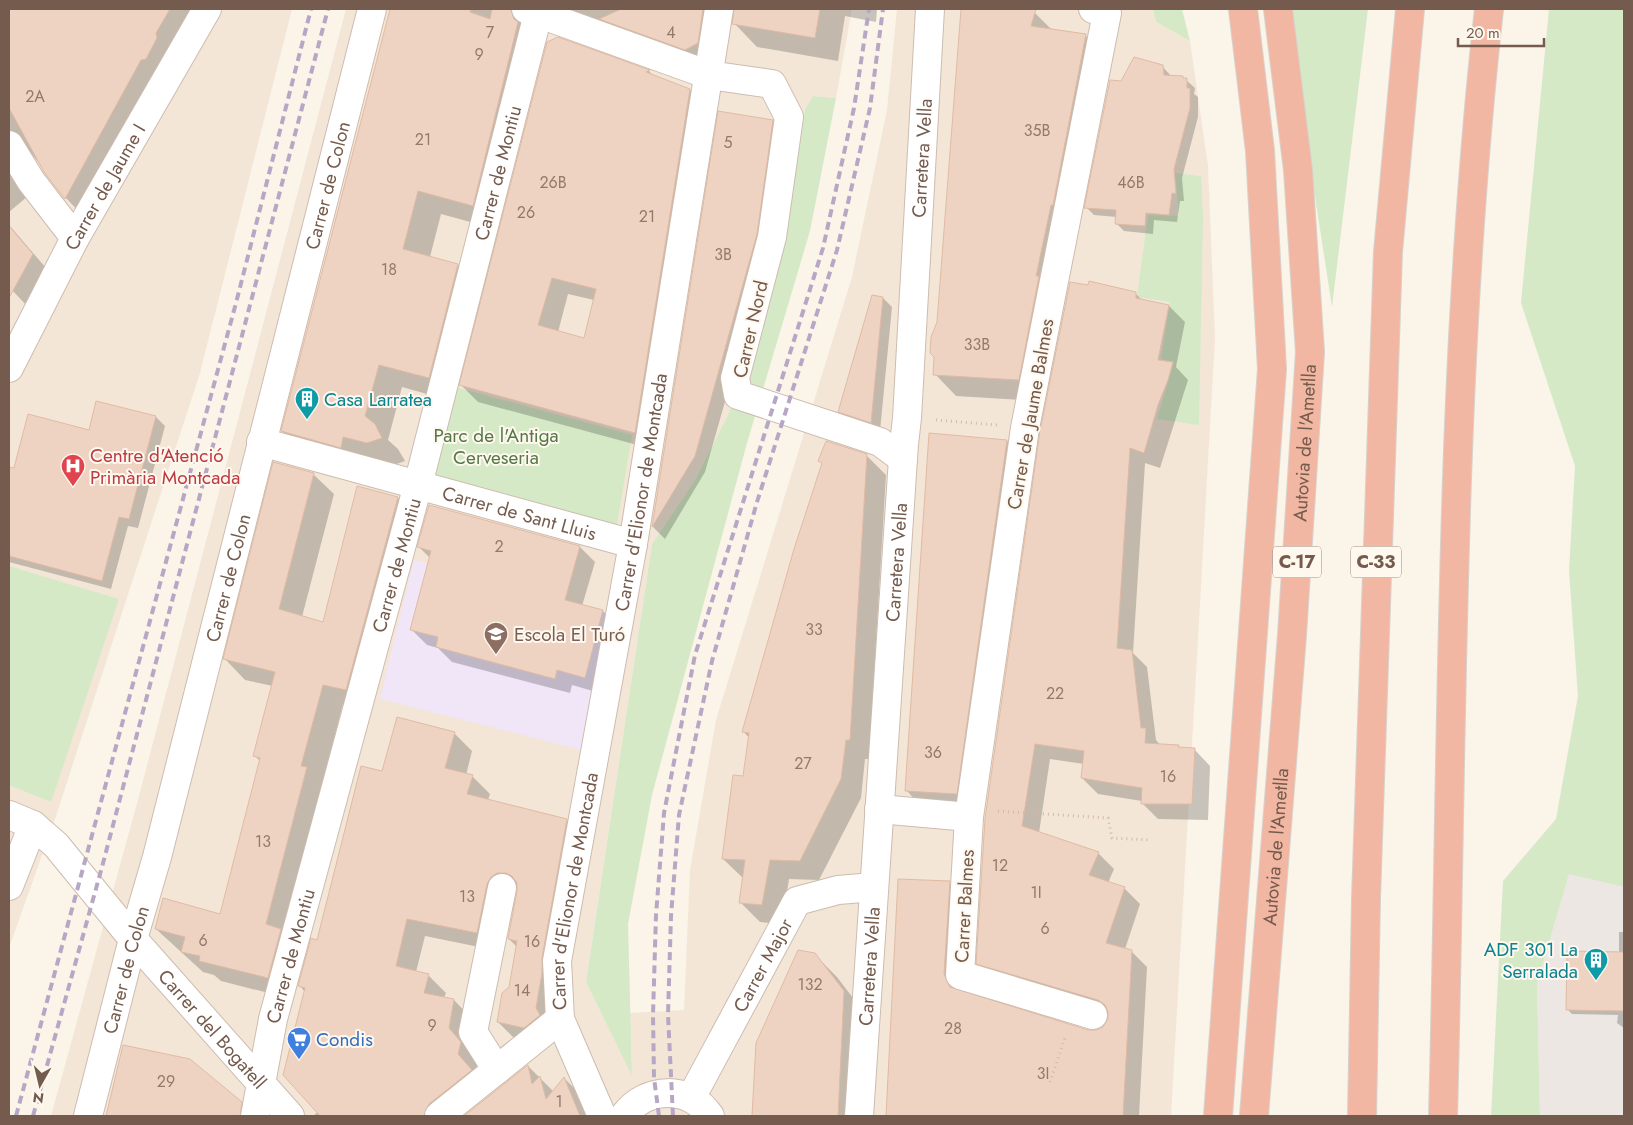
<svg xmlns="http://www.w3.org/2000/svg" width="1633" height="1125" viewBox="0 0 1633 1125" font-family="Jost,sans-serif">
  <style>
    .residential { fill: #f3e6d7 }
    .industrial { fill: #ece7e2 }
    .education { fill: #f1e5f8 }
    .green { fill: #d5e9c7 }
    .shadow { fill: #0003; fill-rule: evenodd }
    .building { fill: #efd3c2; stroke: #e1baa3; fill-rule: evenodd }
    .lines { fill: none; stroke-linecap: round; stroke-linejoin: round }
    .street-casing { stroke: #cdbcaf; stroke-width: 30 }
    .highway-casing { stroke: #d8d1cd; stroke-width: 30 }
    .path { stroke: #d5b7a4; stroke-width: 3; stroke-dasharray: 1 4; stroke-linecap: butt }
    .street { stroke: #fff; stroke-width: 28 }
    .highway { stroke: #f2b7a3; stroke-width: 28 }
    .rail { stroke: #b7a7c5; stroke-width: 4; stroke-dasharray: 8 5; stroke-linecap: butt }
    .labels { text-anchor: middle; stroke-width: 4; stroke-linejoin: round; paint-order: stroke }
    .number-label { font-size: 16px; fill: #94796a }
    .shield { fill: #fef8ef; stroke: #9e8a7e; stroke-width: 1 }
    .shield-label { font-size: 18px; font-weight: bold; fill: #755b4d }
    .street-label { font-size: 19px; fill: #755b4d; stroke: #fef8ef }
    .culture-label { font-size: 19px; fill: #0d838f; stroke: #fef8ef; text-anchor: start }
    .park-label { font-size: 19px; fill: #557946; stroke: #fef8ef }
    .health-label { font-size: 19px; fill: #be3a42; stroke: #fef8ef; text-anchor: start }
    .education-label { font-size: 19px; fill: #785e54; stroke: #fef8ef; text-anchor: start }
    .shop-label { font-size: 19px; fill: #366cbe; stroke: #fef8ef; text-anchor: start }
  </style>
  <rect width="100%" height="100%" fill="#fbf4e9"/>
  <g class="residential">
    <polygon points="9,9 292,9 200,373 56,816 9,948"/>
    <polygon points="346,9 852,9 836,98 814,96 805,109 788,225 753,347 727,417 694,482 652,544 586,982 632,1075 630,1013 684,1010 690,870 716,720 852,277 887,110 897,9 1153,9 1156,22 1190,41 1208,166 1215,338 1171,1116 51,1116 139,796"/>
  </g>
  <polygon class="industrial" points="1569,873 1624,887 1624,1116 1540,1116 1537,984"/>
  <polygon class="education" points="414,560 609,612 582,750 380,699"/>
  <g class="green">
    <polygon points="1153,9 1182,9 1190,41 1156,22"/>
    <polygon points="1286,9 1368,9 1332,307"/>
    <polygon points="1549,9 1624,9 1624,887 1569,874 1537,984 1540,1116 1491,1116 1503,881 1556,819 1578,696 1569,571 1575,466 1521,303"/>
    <polygon points="813,96 836,98 810,231 747,443 652,795 628,924 632,1076 586,982 652,544 694,482 727,417 753,347 788,225 805,109"/>
    <polygon points="1175,173 1201,176 1203,219 1199,425 1157,419 1174,362 1161,359 1170,302 1137,297 1148,215 1179,216"/>
    <polygon points="455,387 632,435 617,525 431,476"/>
    <polygon points="9,566 119,599 51,802 9,785"/>
  </g>
  <g class="shadow">
    <polygon points="9,9 200,9 85,218 66,198 28,149 20,151 28,196 9,212"/>
    <polygon points="391,9 459,9 470,13 471,9 877,9 876,22 845,16 838,61 757,47 734,23 734,20 730,22 721,66 549,11 496,229 441,214 430,257 458,265 481,288 452,401 402,387 388,440 398,449 405,461 391,466 306,454 282,431"/>
    <polygon points="962,9 1024,9 1034,12 1052,30 1085,35 1107,57 1040,401 956,396 935,374"/>
    <path d="M 558,38 L 649,71 L 654,77 L 690,90 L 707,107 L 652,449 L 478,402 L 461,385 ZM 568,294 L 594,300 L 585,340 L 558,332 Z"/>
    <polygon points="1162,66 1171,76 1186,80 1195,88 1194,94 1198,97 1198,117 1182,178 1184,201 1180,201 1177,222 1154,220 1153,234 1124,231 1116,223 1117,217 1094,215 1086,207 1122,83"/>
    <polygon points="719,112 772,120 784,133 769,247 705,472 665,539 653,527"/>
    <polygon points="9,225 52,275 32,311 9,287"/>
    <polygon points="1135,293 1143,301 1169,306 1185,322 1176,367 1188,380 1160,468 1145,463 1133,653 1147,667 1156,740 1160,745 1195,750 1210,766 1208,820 1158,819 1142,803 1142,801 1098,794 1082,778 1084,764 1050,759 1039,833 1098,853 1114,869 1108,883 1124,888 1140,904 1125,949 1131,951 1147,967 1139,1116 886,1116 899,880 949,882 965,898 960,991 1088,1031 1097,1031 1104,1028 1109,1020 1109,1014 994,979 978,963"/>
    <polygon points="883,298 892,307 880,431 849,421 839,411"/>
    <polygon points="156,417 165,426 138,528 128,526 111,589 9,562 9,468 15,470"/>
    <polygon points="930,435 1007,441 1024,458 973,810 923,808 907,791"/>
    <polygon points="866,455 886,475 869,759 865,759 861,798 819,880 789,879 782,924 760,922 740,902 744,879 723,859 745,777 749,738 744,732 823,464 820,461"/>
    <polygon points="313,474 334,494 302,617 323,623 358,487 398,498 418,519 366,710 343,704 322,784 327,789 288,998 221,981 214,975 203,972 156,929 221,915 260,761 255,756 273,686 245,680 225,659"/>
    <polygon points="419,547 580,547 595,562 582,606 603,611 618,627 600,693 572,685 570,693 452,662 438,648 427,645 411,629 430,558"/>
    <polygon points="454,733 472,751 466,775 472,776 490,794 488,800 566,820 584,838 554,1027 516,1040 498,1022 510,988 517,947 509,939 519,890 515,891 494,950 425,936 416,972 428,975 446,993 444,998 454,1000 471,1018 466,1047 478,1061 475,1072 453,1116 313,1116 318,1112 305,992 300,986 383,773"/>
    <polygon points="1619,932 1624,932 1624,1028 1617,1023 1618,1015 1572,1014 1568,1010 1619,953"/>
    <polygon points="814,954 837,977 866,1015 861,1116 753,1116 757,1044"/>
    <polygon points="124,1047 241,1103 255,1116 107,1116"/>
    <polygon points="528,1066 554,1092 565,1079 582,1096 590,1116 466,1116"/>
  </g>
  <g class="building">
    <polygon points="9,9 170,9 156,33 157,38 146,59 141,60 65,199 44,172 9,108"/>
    <polygon points="390,9 470,9 470,12 490,19 492,9 511,9 514,19 518,22 473,206 418,191 403,249 458,264 429,378 379,365 365,416 375,424 382,438 367,443 343,437 341,448 281,431"/>
    <polygon points="621,9 703,9 698,43 685,50 599,19"/>
    <polygon points="734,9 820,9 815,38 732,24"/>
    <polygon points="961,9 1036,9 1031,26 1086,34 1053,205 1051,205 1036,276 1039,276 1019,380 933,375 934,357 930,353 931,337 937,322"/>
    <path d="M 558,37 L 650,70 L 646,72 L 690,89 L 635,433 L 459,385 L 547,42 ZM 552,278 L 596,289 L 584,338 L 538,325 Z"/>
    <polygon points="1134,57 1163,65 1164,75 1183,76 1183,78 1187,78 1187,88 1190,88 1190,108 1174,169 1176,194 1172,193 1169,215 1146,213 1145,226 1115,224 1116,210 1084,208 1110,80 1121,81"/>
    <polygon points="718,111 773,120 757,234 695,456 652,527"/>
    <polygon points="9,226 33,254 9,298"/>
    <polygon points="1089,281 1136,292 1136,298 1169,305 1158,360 1173,362 1168,380 1158,405 1144,453 1130,448 1117,648 1132,650 1141,728 1146,728 1145,743 1179,745 1178,747 1195,748 1192,804 1141,804 1142,788 1081,778 1084,751 1035,744 1022,826 1099,852 1089,875 1125,887 1106,943 1132,950 1123,1116 886,1116 898,879 950,881 944,974 950,987 1088,1030 1096,1030 1103,1027 1108,1019 1108,1012 1105,1005 1098,1000 976,964 985,819 1040,431 1070,282 1088,285"/>
    <polygon points="872,295 883,297 871,423 838,412"/>
    <polygon points="96,401 156,416 129,519 119,517 102,581 9,556 9,467 14,468 28,414 89,430"/>
    <polygon points="929,433 1007,440 957,794 905,791"/>
    <polygon points="826,441 867,454 850,740 846,740 841,779 800,861 770,860 762,905 739,903 745,860 722,859 733,775 743,776 749,733 742,732 794,549 822,463 818,461"/>
    <polygon points="273,462 314,473 279,609 323,622 357,486 398,497 346,690 323,685 301,766 307,767 266,924 281,929 268,978 199,961 200,956 181,952 185,937 155,929 163,898 220,914 260,758 253,756 275,672 223,659"/>
    <polygon points="429,505 580,546 565,600 603,610 585,678 557,670 555,679 436,647 438,637 410,630 431,551 417,547"/>
    <polygon points="397,717 455,732 445,768 473,775 467,794 567,819 542,958 542,973 536,1008 540,1015 524,1028 497,1022 502,993 509,987 517,941 508,939 517,891 517,883 512,876 506,873 497,873 491,877 487,884 477,933 407,919 396,966 429,974 424,993 454,999 449,1028 461,1042 458,1054 472,1070 429,1104 424,1116 320,1116 283,1075 305,988 298,986 311,938 317,940 361,766 382,771"/>
    <polygon points="798,950 815,953 844,991 838,1116 752,1116 756,1043"/>
    <polygon points="1567,951 1624,952 1624,1011 1566,1010"/>
    <polygon points="123,1045 190,1059 242,1102 240,1116 106,1116"/>
    <polygon points="528,1065 532,1084 540,1076 546,1099 564,1077 580,1116 464,1116"/>
  </g>
  <g class="lines">
    <defs>
      <g id="street">
        <polyline points="526,9 709,75 772,84 789,117 772,237 735,378 738,395 880,442 903,459"/>
        <polyline points="1093,9 1107,13 1025,428 969,817 960,975 1093,1015"/>
        <polyline points="9,145 31,181 75,238"/>
        <path id="s1" d="M 9,368 L 75,238 L 207,9"/>
        <path id="s2" d="M 261,442 L 633,544"/>
        <polyline points="879,809 969,817"/>
        <path id="s3" d="M 9,815 L 33,825 L 56,845 L 133,939 L 290,1116"/>
        <polyline points="9,886 33,825"/>
        <polyline points="497,1070 473,1032 502,888"/>
        <path id="s4" d="M 691,1098 L 797,901 L 838,890 L 874,887"/>
        <path id="s5" d="M 88,1116 L 133,939 L 157,857 L 372,9"/>
        <path id="s6" d="M 255,1116 L 273,1019 L 418,485 L 538,14"/>
        <polyline points="439,1116 560,1019"/>
        <path id="s7" d="M 602,1116 L 560,1019 L 557,961 L 633,544 L 719,9"/>
        <path d="M 624,1116 C 646,1086 689,1085 710,1116"/>
        <path id="s8" d="M 859,1116 L 904,444 L 907,418 L 930,9"/>
      </g>
      <g id="highway">
        <polyline points="1218,1116 1272,369 1260,151 1243,9"/>
        <path id="s9" d="M 1254,1116 L 1292,635 L 1310,352 L 1298,170 L 1278,9"/>
        <polyline points="1362,1116 1366,898 1388,252 1410,9"/>
        <path d="M 1443,1116 C 1453,747 1448,376 1489,9"/>
      </g>
    </defs>
    <use href="#street" class="street-casing"/>
    <use href="#highway" class="highway-casing"/>
    <g class="path">
      <polyline points="936,420 997,425"/>
      <polyline points="998,811 1108,818 1112,838 1150,840"/>
      <polyline points="1050,1082 1066,1035"/>
    </g>
    <use href="#street" class="street"/>
    <use href="#highway" class="highway"/>
    <g class="rail">
      <polyline points="16,1116 236,303 311,9"/>
      <polyline points="33,1116 102,867 328,9"/>
      <polyline points="659,1116 654,1078 653,1015 656,915 664,813 695,655 823,248 854,108 869,9"/>
      <polyline points="673,1116 668,1015 671,916 679,815 712,661 757,502 837,250 870,108 883,9"/>
    </g>
  </g>
  <defs>
    <symbol id="building-pin" viewBox="-11 -11 22 30"><path d="M0 17L-7.5 6A9.5 9.5 0 1 1 7.5 6Z" fill="#0f9aa8" stroke="#fef8ef"/><path d="M-4-6H4V6H1V3H-1V6H-4ZM-2.5-4.3h1.7v1.8h-1.7ZM.8-4.3h1.7v1.8H.8ZM-2.5-1h1.7V.8h-1.7ZM.8-1h1.7V.8H.8Z" fill="#fff"/></symbol>
    <symbol id="hospital-pin" viewBox="-11 -11 22 30"><path d="M0 17L-7.5 6A9.5 9.5 0 1 1 7.5 6Z" fill="#e0444e" stroke="#fef8ef"/><path d="M-5-5h3v3.5h4V-5h3V5h-3V1.5h-4V5h-3Z" fill="#fff"/></symbol>
    <symbol id="school-pin" viewBox="-11 -11 22 30"><path d="M0 17L-7.5 6A9.5 9.5 0 1 1 7.5 6Z" fill="#8d6e63" stroke="#fef8ef"/><path d="M0-5L7-2L0 1L-7-2ZM-4 1L0 2.5L4 1V4Q0 6-4 4Z" fill="#fff"/></symbol>
    <symbol id="supermarket-pin" viewBox="-11 -11 22 30"><path d="M0 17L-7.5 6A9.5 9.5 0 1 1 7.5 6Z" fill="#3f7fe0" stroke="#fef8ef"/><path d="M-6-5.5h2.5l.6 2H6L4.5 2H-2.5L-4.4-4H-6ZM-1.5 3.2a1.3 1.3 0 1 0 .1 0ZM3 3.2a1.3 1.3 0 1 0 .1 0Z" fill="#fff"/></symbol>
  </defs>
  <g fill-rule="evenodd">
    <use href="#building-pin" x="293" y="385" width="28" height="38"/>
    <use href="#hospital-pin" x="59" y="452" width="28" height="38"/>
    <use href="#school-pin" x="482" y="620" width="28" height="38"/>
    <use href="#building-pin" x="1582" y="946" width="28" height="38"/>
    <use href="#supermarket-pin" x="285" y="1025" width="28" height="38"/>
  </g>
  <g class="labels">
    <g class="number-label">
      <text x="490" y="38">7</text>
      <text x="671" y="38">4</text>
      <text x="479" y="60">9</text>
      <text x="35" y="102">2A</text>
      <text x="1037" y="136">35B</text>
      <text x="423" y="145">21</text>
      <text x="728" y="148">5</text>
      <text x="553" y="188">26B</text>
      <text x="1131" y="188">46B</text>
      <text x="526" y="218">26</text>
      <text x="647" y="222">21</text>
      <text x="723" y="260">3B</text>
      <text x="389" y="275">18</text>
      <text x="977" y="350">33B</text>
      <text x="499" y="552">2</text>
      <text x="814" y="635">33</text>
      <text x="1055" y="699">22</text>
      <text x="933" y="758">36</text>
      <text x="803" y="769">27</text>
      <text x="1168" y="782">16</text>
      <text x="263" y="847">13</text>
      <text x="1000" y="871">12</text>
      <text x="1036" y="898">1I</text>
      <text x="467" y="902">13</text>
      <text x="1045" y="934">6</text>
      <text x="203" y="946">6</text>
      <text x="532" y="947">16</text>
      <text x="810" y="990">132</text>
      <text x="522" y="996">14</text>
      <text x="432" y="1031">9</text>
      <text x="953" y="1034">28</text>
      <text x="1043" y="1079">3I</text>
      <text x="166" y="1087">29</text>
      <text x="559" y="1107">1</text>
    </g>
    <g class="shield">
      <rect x="1273" y="546.5" width="48" height="31" rx="4"/>
      <rect x="1351" y="546.5" width="50" height="31" rx="4"/>
    </g>
    <g class="shield-label">
      <text x="1297" y="568">C-17</text>
      <text x="1376" y="568">C-33</text>
    </g>
    <g class="street-label">
      <text dy="7" stroke="none"><textPath href="#s8" startOffset="960">Carretera Vella</textPath></text>
      <text dy="7" stroke="none"><textPath href="#s6" startOffset="974">Carrer de Montiu</textPath></text>
      <text dy="7" stroke="none"><textPath href="#s5" startOffset="961">Carrer de Colon</textPath></text>
      <text dy="7" stroke="none"><textPath href="#s1" startOffset="205">Carrer de Jaume I</textPath></text>
      <text transform="translate(750 329) rotate(-77)" y="7">Carrer Nord</text>
      <text transform="translate(1030 414) rotate(-80)" y="7">Carrer de Jaume Balmes</text>
      <text dy="7" stroke="none"><textPath href="#s9" startOffset="675">Autovia de l'Ametlla</textPath></text>
      <text dy="7" stroke="none"><textPath href="#s7" startOffset="640">Carrer d'Elionor de Montcada</textPath></text>
      <text dy="7" stroke="none"><textPath href="#s2" startOffset="268">Carrer de Sant Lluis</textPath></text>
      <text dy="7" stroke="none"><textPath href="#s8" startOffset="555">Carretera Vella</textPath></text>
      <text dy="7" stroke="none"><textPath href="#s6" startOffset="569">Carrer de Montiu</textPath></text>
      <text dy="7" stroke="none"><textPath href="#s5" startOffset="556">Carrer de Colon</textPath></text>
      <text dy="7" stroke="none"><textPath href="#s9" startOffset="270">Autovia de l'Ametlla</textPath></text>
      <text dy="7" stroke="none"><textPath href="#s7" startOffset="235">Carrer d'Elionor de Montcada</textPath></text>
      <text transform="translate(964 906) rotate(-87)" y="7">Carrer Balmes</text>
      <text dy="7" stroke="none"><textPath href="#s6" startOffset="164">Carrer de Montiu</textPath></text>
      <text dy="7" stroke="none"><textPath href="#s4" startOffset="151">Carrer Major</textPath></text>
      <text dy="7" stroke="none"><textPath href="#s8" startOffset="150">Carretera Vella</textPath></text>
      <text dy="7" stroke="none"><textPath href="#s5" startOffset="151">Carrer de Colon</textPath></text>
      <text dy="7" stroke="none"><textPath href="#s3" startOffset="298">Carrer del Bogatell</textPath></text>
    </g>
    <g class="culture-label">
      <text x="324" y="406">Casa Larratea</text>
      <text x="1578" y="956" text-anchor="end">ADF 301 La<tspan x="1578" dy="22">Serralada</tspan></text>
    </g>
    <g class="park-label">
      <text x="496" y="442">Parc de l'Antiga<tspan x="496" dy="22">Cerveseria</tspan></text>
    </g>
    <g class="health-label">
      <text x="90" y="462">Centre d'Atenció<tspan x="90" dy="22">Primària Montcada</tspan></text>
    </g>
    <g class="education-label">
      <text x="514" y="641">Escola El Turó</text>
    </g>
    <g class="shop-label">
      <text x="316" y="1046">Condis</text>
    </g>
  </g>
  <rect width="1633" height="1125" fill="none" stroke="#755b4d" stroke-width="20"/>
  <g transform="translate(40 1085) rotate(188)" stroke="#fef8ef" stroke-width="4" paint-order="stroke">
  <path d="M0-4L9 19L0 12L-9 19Z" fill="#755b4d"/>
  <text y="-8" font-size="14" font-weight="bold" text-anchor="middle" fill="#755b4d">N</text>
  </g>
  <path d="M1458 38v8h86v-8" fill="none" stroke="#755b4d" stroke-width="2.5"/>
  <text x="1466" y="38" font-size="15" fill="#755b4d" stroke="#fef8ef" stroke-width="4" paint-order="stroke">20 m</text>
</svg>
